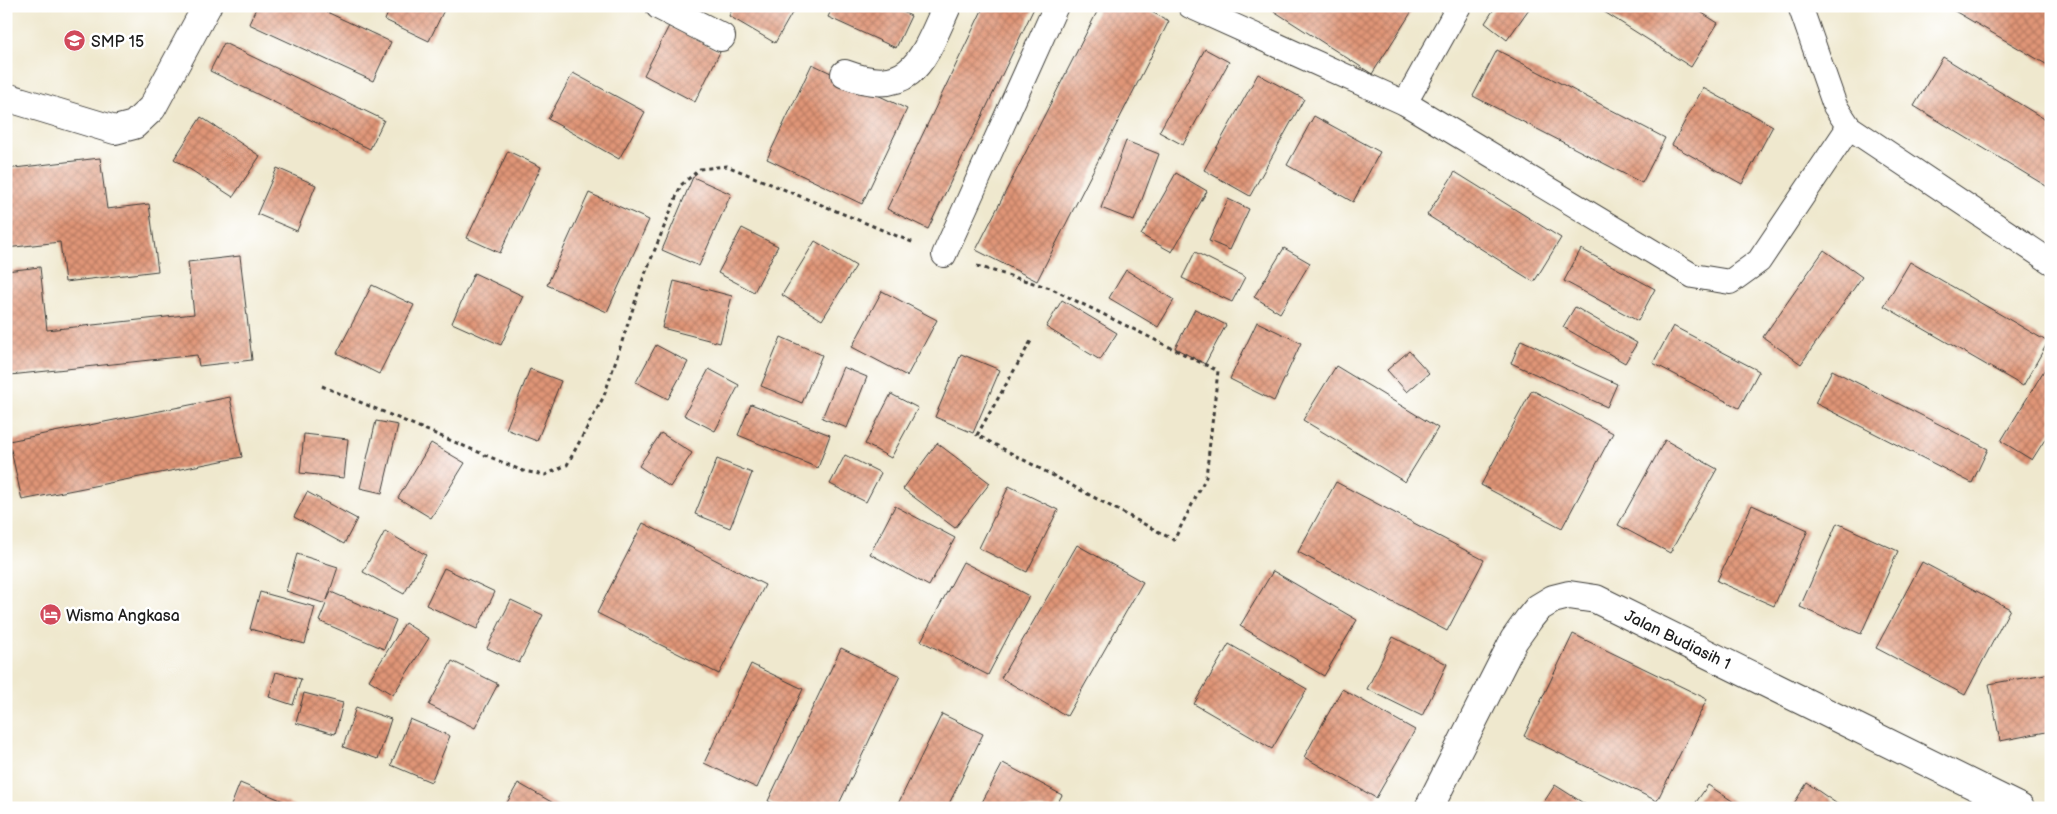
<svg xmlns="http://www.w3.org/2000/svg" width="2057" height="814" viewBox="0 0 2057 814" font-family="'Balsamiq Sans',sans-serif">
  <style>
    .building { fill: url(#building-cross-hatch) }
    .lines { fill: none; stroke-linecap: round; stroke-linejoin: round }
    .service-casing { stroke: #3c3b37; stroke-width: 26 }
    .minor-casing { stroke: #3c3b37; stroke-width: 30 }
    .path { stroke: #3c3b37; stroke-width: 3; stroke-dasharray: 4 4; stroke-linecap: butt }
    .service { stroke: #fff; stroke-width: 24 }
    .minor { stroke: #fff; stroke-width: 28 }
    .labels { text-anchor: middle; stroke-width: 5; stroke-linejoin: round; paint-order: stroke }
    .poi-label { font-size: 16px; fill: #1c1c1c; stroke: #fff; text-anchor: start }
    .street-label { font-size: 16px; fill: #1c1c1c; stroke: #fff }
  </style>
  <defs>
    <pattern id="building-cross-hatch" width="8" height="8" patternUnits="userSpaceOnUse" patternTransform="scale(1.25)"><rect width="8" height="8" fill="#e09577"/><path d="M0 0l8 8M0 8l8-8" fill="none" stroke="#b57961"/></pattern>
  </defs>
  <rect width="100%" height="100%" fill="#fff"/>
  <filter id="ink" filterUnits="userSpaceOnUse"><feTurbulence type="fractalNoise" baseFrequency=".02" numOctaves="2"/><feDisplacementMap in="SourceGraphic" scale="10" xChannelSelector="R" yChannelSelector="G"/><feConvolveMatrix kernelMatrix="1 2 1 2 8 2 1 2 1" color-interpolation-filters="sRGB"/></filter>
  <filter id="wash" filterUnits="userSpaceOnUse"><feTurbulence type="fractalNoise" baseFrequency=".0096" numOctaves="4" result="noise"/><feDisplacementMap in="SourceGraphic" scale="20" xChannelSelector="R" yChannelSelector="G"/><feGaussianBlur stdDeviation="1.12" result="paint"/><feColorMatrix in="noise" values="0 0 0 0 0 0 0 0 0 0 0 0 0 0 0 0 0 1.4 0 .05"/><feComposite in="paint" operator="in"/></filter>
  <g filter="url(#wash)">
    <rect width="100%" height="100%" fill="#efe8ce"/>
    <g id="blocks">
      <g class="building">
        <polygon points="257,6 314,6 391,42 373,81 249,24"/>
        <polygon points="391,6 442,6 445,8 429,41 385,20"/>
        <polygon points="734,6 796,6 775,43 729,16"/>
        <polygon points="833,6 891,6 911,16 896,48 828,17"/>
        <polygon points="984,6 1035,6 928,229 887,209"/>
        <polygon points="1100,6 1140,6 1169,21 1037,281 976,250"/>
        <polygon points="1266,6 1410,6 1414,8 1372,74"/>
        <polygon points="1496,6 1531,6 1507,40 1485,23"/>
        <polygon points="1595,6 1691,6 1718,23 1691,67"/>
        <polygon points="1946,6 2051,6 2051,67"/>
        <polygon points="669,26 720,52 695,102 644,75"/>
        <polygon points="224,43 384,120 370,149 210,71"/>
        <polygon points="1205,49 1229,62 1183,145 1159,132"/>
        <polygon points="1497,50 1665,138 1642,183 1473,96"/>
        <polygon points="1943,57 2051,123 2051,189 1914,106"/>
        <polygon points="812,64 907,109 862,204 767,159"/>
        <polygon points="573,73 645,112 619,159 548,119"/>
        <polygon points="1258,74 1304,99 1250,196 1204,170"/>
        <polygon points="1703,88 1773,126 1742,184 1672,145"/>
        <polygon points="1314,116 1380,152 1353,202 1287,165"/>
        <polygon points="201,117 260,156 233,197 174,159"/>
        <polygon points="1126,141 1159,154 1134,221 1101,208"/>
        <polygon points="508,151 541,167 500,253 467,238"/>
        <polygon points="100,158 107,209 149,204 158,271 65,282 60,242 6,248 6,169"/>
        <polygon points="277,168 316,185 297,231 257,214"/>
        <polygon points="1455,172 1561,238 1534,282 1427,215"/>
        <polygon points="1176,173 1207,191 1172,252 1141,235"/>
        <polygon points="693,177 731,194 699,266 662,250"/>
        <polygon points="589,193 649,220 607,312 547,285"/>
        <polygon points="1228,199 1249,209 1230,250 1209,241"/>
        <polygon points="742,228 778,246 754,292 718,273"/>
        <polygon points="815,241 856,266 822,320 782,295"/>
        <polygon points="1284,248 1310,263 1280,313 1254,297"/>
        <polygon points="1581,249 1655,289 1638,321 1564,281"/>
        <polygon points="1824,250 1862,277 1801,364 1763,337"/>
        <polygon points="1195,252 1245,277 1232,302 1182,278"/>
        <polygon points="240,256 252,360 199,366 197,355 10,375 6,341 6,271 40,267 47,330 194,314 188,262"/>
        <polygon points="1910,262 2048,342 2023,386 1884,306"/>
        <polygon points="1126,270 1174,300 1158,327 1109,298"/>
        <polygon points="474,273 523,296 501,345 452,323"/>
        <polygon points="674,281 732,296 720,343 662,328"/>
        <polygon points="372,285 414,305 379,374 337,353"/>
        <polygon points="882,291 937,320 907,376 852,347"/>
        <polygon points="1062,300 1117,333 1100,360 1046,327"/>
        <polygon points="1575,307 1637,343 1625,363 1563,327"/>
        <polygon points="1195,309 1226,325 1205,364 1175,348"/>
        <polygon points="1257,322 1301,343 1274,401 1230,379"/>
        <polygon points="1673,326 1759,371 1739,408 1653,363"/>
        <polygon points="781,337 822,355 802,403 761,386"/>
        <polygon points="1521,340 1617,384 1607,407 1511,363"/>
        <polygon points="656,345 688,362 668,399 636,382"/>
        <polygon points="1409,351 1429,373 1407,392 1387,370"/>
        <polygon points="961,354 1000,370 973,433 935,417"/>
        <polygon points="2051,359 2051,430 2032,460 2001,441"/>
        <polygon points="1336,366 1438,428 1405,482 1303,420"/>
        <polygon points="843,367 867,377 847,428 822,418"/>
        <polygon points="530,369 561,381 537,441 506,429"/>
        <polygon points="709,369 739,385 715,431 684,415"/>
        <polygon points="1832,370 1988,449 1972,483 1815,403"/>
        <polygon points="1532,390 1613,433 1562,528 1481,485"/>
        <polygon points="891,394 918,408 891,458 865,444"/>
        <polygon points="230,397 242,457 22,500 9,441"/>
        <polygon points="751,404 830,435 818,468 738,435"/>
        <polygon points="376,421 398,425 382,493 360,488"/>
        <polygon points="661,433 692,453 670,487 639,466"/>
        <polygon points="304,434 348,439 344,478 300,473"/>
        <polygon points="1665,440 1717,469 1670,553 1618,525"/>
        <polygon points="431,443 465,463 431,518 398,498"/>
        <polygon points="937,443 990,483 955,528 903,489"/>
        <polygon points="845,455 881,473 866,502 830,484"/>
        <polygon points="717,459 752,473 730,528 695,514"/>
        <polygon points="1336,482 1484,560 1447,631 1298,552"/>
        <polygon points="1009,486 1058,510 1027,572 979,548"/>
        <polygon points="307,492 357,519 344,544 294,517"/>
        <polygon points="1752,505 1808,530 1774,606 1717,581"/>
        <polygon points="895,506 955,538 929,586 870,554"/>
        <polygon points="643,523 765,585 719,674 597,613"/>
        <polygon points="1837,523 1898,551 1861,634 1800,607"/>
        <polygon points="385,531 426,555 404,594 363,572"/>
        <polygon points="1077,545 1143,582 1067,716 1001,678"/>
        <polygon points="297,554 338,567 327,600 331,592 396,620 384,649 319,621 326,604 286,591"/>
        <polygon points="963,562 1029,596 988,675 921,641"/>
        <polygon points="1922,562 2010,609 1965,695 1876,648"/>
        <polygon points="444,568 495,592 477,629 426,605"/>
        <polygon points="1273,571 1357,620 1324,676 1240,626"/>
        <polygon points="260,592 315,607 305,644 250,629"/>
        <polygon points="511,600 543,615 519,663 487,648"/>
        <polygon points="405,623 429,638 393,695 369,680"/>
        <polygon points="1573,634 1707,699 1657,801 1524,736"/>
        <polygon points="1393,637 1447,664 1422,716 1367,689"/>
        <polygon points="1229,644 1307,689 1272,749 1194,704"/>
        <polygon points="841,648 900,676 837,808 781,808 768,801"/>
        <polygon points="452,661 498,684 475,728 429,705"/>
        <polygon points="751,664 803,689 757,788 704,763"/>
        <polygon points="276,672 301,679 293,705 269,697"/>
        <polygon points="2051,673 2051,731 2000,741 1989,684"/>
        <polygon points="1342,689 1415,730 1376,798 1304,757"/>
        <polygon points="304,693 343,703 335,734 296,723"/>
        <polygon points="356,707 391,719 378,759 343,747"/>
        <polygon points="942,714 983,734 947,808 896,808"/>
        <polygon points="410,719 450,736 431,782 391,765"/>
        <polygon points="1003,763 1062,795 1055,808 979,808"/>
        <polygon points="240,783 300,808 230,808"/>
        <polygon points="518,783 562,808 504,808"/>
        <polygon points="1807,783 1843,808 1791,808"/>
        <polygon points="1555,785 1591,808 1540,808"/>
        <polygon points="1708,785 1743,808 1692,808"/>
      </g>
    </g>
  </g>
  <g filter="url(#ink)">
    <use href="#blocks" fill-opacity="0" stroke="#3c3b37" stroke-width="1"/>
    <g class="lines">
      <defs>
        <g id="service">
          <polyline points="1190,6 1405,103 1693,276 1730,282 1759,261 1849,127 1835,106 1800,6"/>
          <polyline points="1405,103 1459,6"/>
          <polyline points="1849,127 2051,262"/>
          <polyline points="944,255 1056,6"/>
        </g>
        <g id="minor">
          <polyline points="660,6 721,37"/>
          <path d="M 845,74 C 912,99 923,59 947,6"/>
          <polyline points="6,97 115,130 134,125 152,108 207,6"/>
          <polyline points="1429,808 1514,640 1529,619 1538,608 1553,599 1569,595 1596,599 2020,808"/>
        </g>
      </defs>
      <use href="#service" class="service-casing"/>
      <use href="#minor" class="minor-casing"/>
      <g class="path">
        <polyline points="977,266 1050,288 1218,371 1206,477 1174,540 977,435 1031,341"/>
        <polyline points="322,386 523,471 545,475 567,465 604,396 641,284 681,185 700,169 727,166 914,243"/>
      </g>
      <use href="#service" class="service"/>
      <use href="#minor" class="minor"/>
    </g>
  </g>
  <defs>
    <symbol id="school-disc" viewBox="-11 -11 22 22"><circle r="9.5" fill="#d1495b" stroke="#fff"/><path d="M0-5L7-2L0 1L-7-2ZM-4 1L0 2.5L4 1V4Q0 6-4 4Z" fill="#fff"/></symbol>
    <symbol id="hotel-disc" viewBox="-11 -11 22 22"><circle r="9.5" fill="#d1495b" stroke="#fff"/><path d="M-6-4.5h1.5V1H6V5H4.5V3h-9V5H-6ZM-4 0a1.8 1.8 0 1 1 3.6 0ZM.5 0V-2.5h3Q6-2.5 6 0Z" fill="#fff"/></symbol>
  </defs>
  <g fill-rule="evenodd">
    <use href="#school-disc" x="62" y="28" width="25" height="25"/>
    <use href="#hotel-disc" x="38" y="602" width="25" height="25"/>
  </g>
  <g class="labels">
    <g class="poi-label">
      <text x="91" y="47">SMP 15</text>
      <text x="66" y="621">Wisma Angkasa</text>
    </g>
    <g class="street-label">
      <text transform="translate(1678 639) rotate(26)" y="6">Jalan Budiasih 1</text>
    </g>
  </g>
  <rect width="2057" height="814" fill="none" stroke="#fff" stroke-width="25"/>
</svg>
